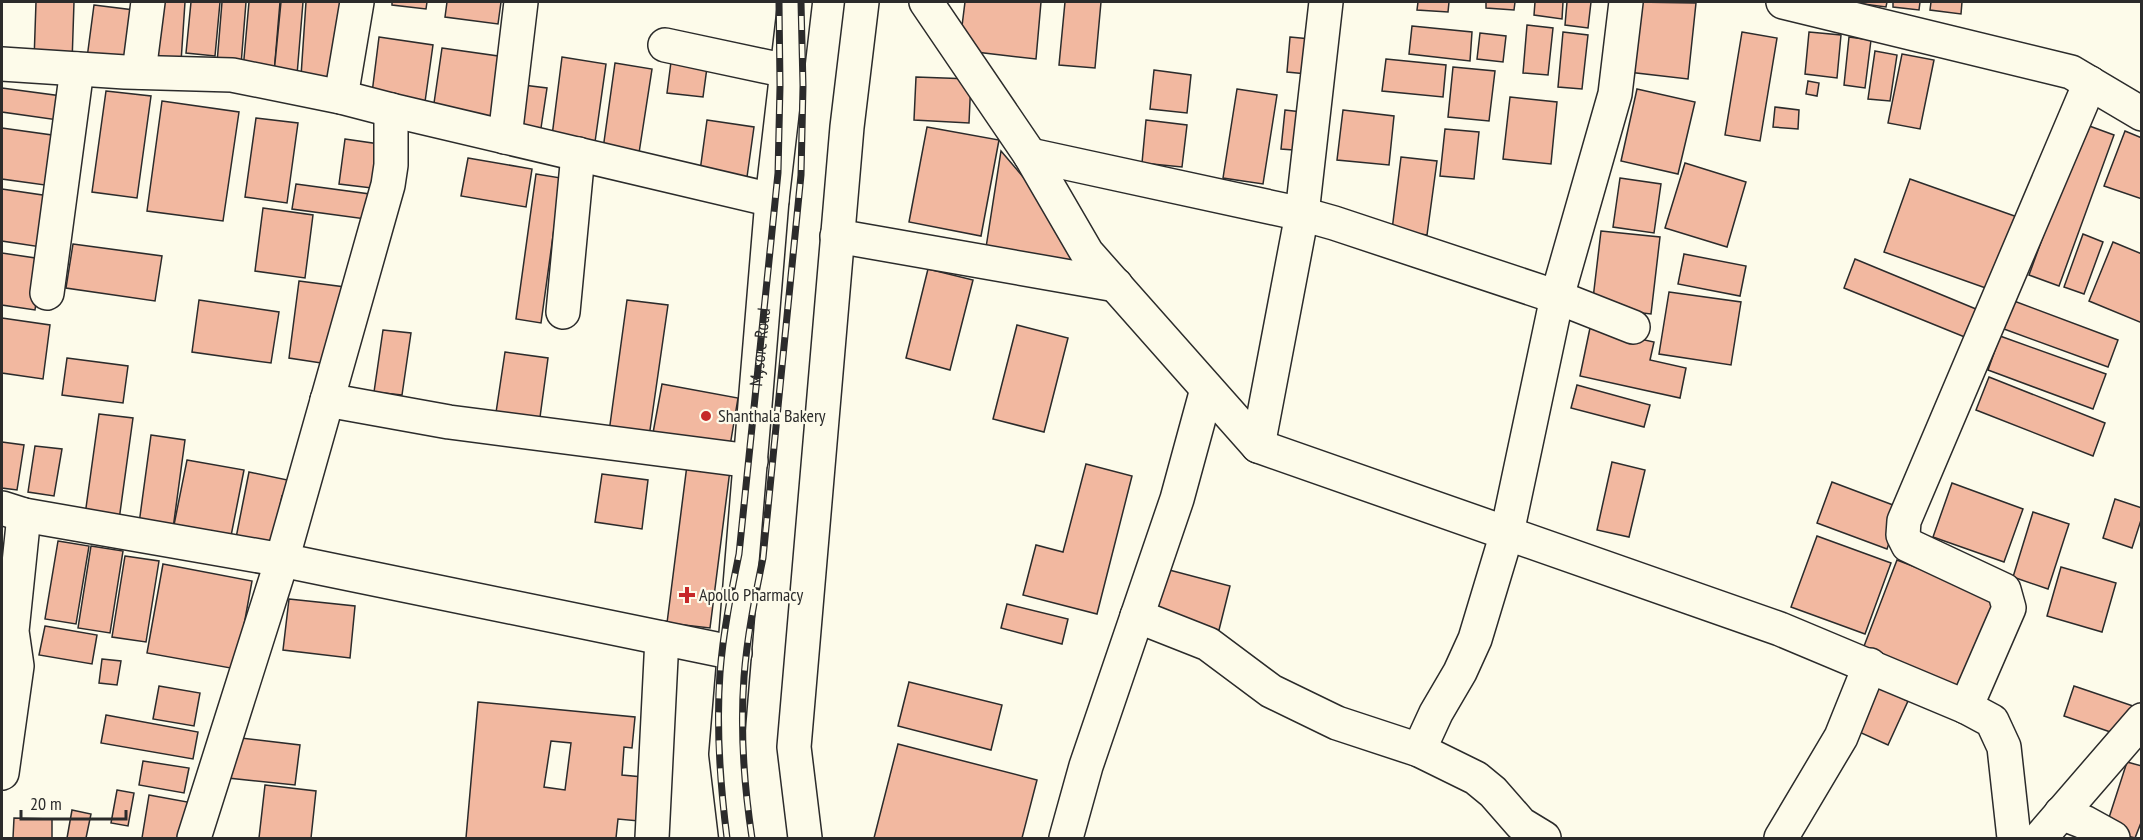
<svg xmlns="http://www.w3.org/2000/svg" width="2143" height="840" viewBox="0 0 2143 840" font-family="'PT Sans Narrow',sans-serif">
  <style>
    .building { fill: #f2b8a0; stroke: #2b2b2b; stroke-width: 1.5; fill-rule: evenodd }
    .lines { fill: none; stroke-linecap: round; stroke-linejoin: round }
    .minor-casing { stroke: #2b2b2b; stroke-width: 36 }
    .highway-casing { stroke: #2b2b2b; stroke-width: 36 }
    .minor { stroke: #fdfbea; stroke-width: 33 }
    .highway { stroke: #fdfbea; stroke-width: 33 }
    .rail-casing { stroke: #2b2b2b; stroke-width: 7 }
    .rail { stroke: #fdfbea; stroke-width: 4.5; stroke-dasharray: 14; stroke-linecap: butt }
    .poi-dot { fill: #c62828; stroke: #fdfbea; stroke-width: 2 }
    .labels { text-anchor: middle; stroke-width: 4.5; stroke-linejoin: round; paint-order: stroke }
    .street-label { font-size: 18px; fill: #2b2b2b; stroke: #fdfbea }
    .poi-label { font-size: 18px; fill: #2b2b2b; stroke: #fdfbea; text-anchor: start }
  </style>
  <rect width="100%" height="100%" fill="#fdfbea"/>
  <g class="building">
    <polygon points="36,2 74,2 72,63 34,61"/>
    <polygon points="153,2 185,2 181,62 150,61"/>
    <polygon points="191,2 220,2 215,56 186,53"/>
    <polygon points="222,2 246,2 241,65 217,63"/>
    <polygon points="249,2 280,2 274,73 243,70"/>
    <polygon points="281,2 303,2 297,75 274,73"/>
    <polygon points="306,2 344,2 339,79 301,76"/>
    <polygon points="392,2 427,2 426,9 392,5"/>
    <polygon points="447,2 501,2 498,24 445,17"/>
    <polygon points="965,2 1041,2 1036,59 959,50"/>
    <polygon points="1065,2 1101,2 1095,68 1059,65"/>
    <polygon points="1418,2 1449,2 1448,12 1417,10"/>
    <polygon points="1486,2 1515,2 1514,10 1486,8"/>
    <polygon points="1535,2 1563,2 1562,19 1534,15"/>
    <polygon points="1567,2 1591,2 1588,28 1565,25"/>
    <polygon points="1635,2 1696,3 1688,79 1628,72"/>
    <polygon points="1856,2 1887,2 1886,7 1856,3"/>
    <polygon points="1893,2 1920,2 1919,10 1893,7"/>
    <polygon points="1931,2 1962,2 1961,14 1930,10"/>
    <polygon points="94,5 134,10 127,64 87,58"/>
    <polygon points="1527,25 1553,28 1548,75 1523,73"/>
    <polygon points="1412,26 1472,32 1470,61 1409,54"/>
    <polygon points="1563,32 1588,35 1582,89 1558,87"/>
    <polygon points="1742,32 1777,38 1760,141 1725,135"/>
    <polygon points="1809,32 1841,35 1837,78 1805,74"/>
    <polygon points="1480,33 1506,36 1503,62 1477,59"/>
    <polygon points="379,37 433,45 424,109 371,101"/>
    <polygon points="1290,37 1321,40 1317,75 1287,72"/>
    <polygon points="1849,37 1871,40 1865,88 1844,85"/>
    <polygon points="442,48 505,57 496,119 433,110"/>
    <polygon points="1875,51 1897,55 1890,101 1868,99"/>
    <polygon points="672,54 708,60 703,97 667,93"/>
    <polygon points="1902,54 1934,60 1920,129 1888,123"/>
    <polygon points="562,57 606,64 595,142 552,136"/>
    <polygon points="1386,59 1446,65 1443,97 1382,91"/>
    <polygon points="615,63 652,69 639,153 603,149"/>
    <polygon points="1453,67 1495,71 1489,121 1448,117"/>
    <polygon points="1154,70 1191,75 1187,113 1150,109"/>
    <polygon points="916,77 971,79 969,123 914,120"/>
    <polygon points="1808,81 1819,83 1817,96 1806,94"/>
    <polygon points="523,85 547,88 541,128 518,125"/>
    <polygon points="2,88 69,97 65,121 2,112"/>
    <polygon points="1237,89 1277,95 1263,184 1223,178"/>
    <polygon points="1637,89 1695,102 1678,174 1621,161"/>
    <polygon points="106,91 151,96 137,198 92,192"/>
    <polygon points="1510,97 1557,102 1551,164 1503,159"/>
    <polygon points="162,101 239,112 223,221 147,211"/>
    <polygon points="1775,107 1799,110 1798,129 1773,127"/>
    <polygon points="1285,110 1310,113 1306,151 1281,149"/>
    <polygon points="1343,110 1394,116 1389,165 1337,160"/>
    <polygon points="256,118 298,123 287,203 245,197"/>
    <polygon points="707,120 754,127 747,177 700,171"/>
    <polygon points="1146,120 1187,125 1182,167 1142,163"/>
    <polygon points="2084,124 2114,135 2059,286 2029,275"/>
    <polygon points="927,127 999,140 981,236 909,222"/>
    <polygon points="2,128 59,136 52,186 2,179"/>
    <polygon points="1445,129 1479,132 1474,179 1440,176"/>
    <polygon points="2125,131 2142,138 2142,199 2104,186"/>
    <polygon points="345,139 386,145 380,189 339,184"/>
    <polygon points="1001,151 1077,240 1070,264 985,254"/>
    <polygon points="1401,157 1437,161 1427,235 1392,230"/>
    <polygon points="468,158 532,169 526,207 461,196"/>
    <polygon points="1685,163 1746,182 1727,247 1665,228"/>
    <polygon points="536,174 561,178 541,323 516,319"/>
    <polygon points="1620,178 1661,184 1654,233 1613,227"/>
    <polygon points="1910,179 2023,219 1997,292 1884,252"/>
    <polygon points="296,184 377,195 373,220 292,209"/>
    <polygon points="2,189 49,196 41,247 2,241"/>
    <polygon points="263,208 313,215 305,278 255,271"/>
    <polygon points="1601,231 1660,237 1651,314 1592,307"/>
    <polygon points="2083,234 2103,242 2084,294 2064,287"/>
    <polygon points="2113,242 2142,254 2142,323 2089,301"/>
    <polygon points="73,244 162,256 155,301 66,288"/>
    <polygon points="2,253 42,259 35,310 2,305"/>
    <polygon points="1684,254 1746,266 1740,296 1678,284"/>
    <polygon points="1855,259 1988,314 1977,342 1844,288"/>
    <polygon points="928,269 973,280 950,370 906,358"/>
    <polygon points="299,281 345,287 334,365 289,358"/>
    <polygon points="1669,292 1741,302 1731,365 1659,354"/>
    <polygon points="199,300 279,312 271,363 192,352"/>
    <polygon points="627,300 668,305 649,437 609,432"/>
    <polygon points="2014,301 2118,340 2108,367 2004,329"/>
    <polygon points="2,318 50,325 43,379 2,373"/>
    <polygon points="1017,325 1068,338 1044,432 993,419"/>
    <polygon points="1590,328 1654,342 1650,360 1686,368 1680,398 1580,376"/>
    <polygon points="383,330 411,333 402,395 374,392"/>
    <polygon points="2000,336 2106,374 2093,409 1988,370"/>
    <polygon points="505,352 548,358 538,432 494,426"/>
    <polygon points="67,358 128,366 123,403 62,395"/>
    <polygon points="1989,377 2105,423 2093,456 1976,410"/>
    <polygon points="662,384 738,398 730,446 653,433"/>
    <polygon points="1577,385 1650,405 1644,427 1571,408"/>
    <polygon points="99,414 133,418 119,520 85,515"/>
    <polygon points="151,435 185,440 172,536 138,531"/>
    <polygon points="2,442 24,445 17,490 2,488"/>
    <polygon points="35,446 62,449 54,496 28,492"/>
    <polygon points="187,460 244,470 230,541 173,530"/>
    <polygon points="1612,462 1645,470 1629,537 1597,530"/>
    <polygon points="1086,464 1132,476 1097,614 1023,595 1036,545 1063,552"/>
    <polygon points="687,465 730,470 710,628 667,623"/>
    <polygon points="249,472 297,482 294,499 282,496 270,555 234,548"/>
    <polygon points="602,474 648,480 642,529 595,522"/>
    <polygon points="1832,482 1901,508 1887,549 1817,523"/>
    <polygon points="1952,483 2023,509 2004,562 1933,537"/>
    <polygon points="2115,499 2142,508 2142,517 2132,548 2103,538"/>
    <polygon points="2033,512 2069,524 2048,589 2013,577"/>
    <polygon points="1817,536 1891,563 1865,634 1791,607"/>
    <polygon points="58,541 89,546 76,624 45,619"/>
    <polygon points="91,546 123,551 110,633 78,628"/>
    <polygon points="125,556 159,561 146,642 112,637"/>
    <polygon points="1897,560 1995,598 1959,692 1861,654"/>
    <polygon points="163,564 252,581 236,669 147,653"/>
    <polygon points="1158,567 1230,586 1219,630 1147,612"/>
    <polygon points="2061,567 2116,583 2102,632 2047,616"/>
    <polygon points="289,599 355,606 350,658 283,650"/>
    <polygon points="1007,604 1068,619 1062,644 1001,628"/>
    <polygon points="45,626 97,635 92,664 39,655"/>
    <polygon points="102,659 121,661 117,685 99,683"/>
    <polygon points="909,682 1002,705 991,750 898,726"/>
    <polygon points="1869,683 1908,701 1888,745 1848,727"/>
    <polygon points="159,686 200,693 194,726 153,719"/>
    <polygon points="2074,686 2133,706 2122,736 2064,716"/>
    <path d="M 478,702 L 635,717 L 632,748 L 624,747 L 622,775 L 643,777 L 639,821 L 618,819 L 616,838 L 466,838 ZM 551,741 L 571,743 L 565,790 L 544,787 Z"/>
    <polygon points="106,715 198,732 193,759 101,743"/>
    <polygon points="232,737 300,745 295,785 228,778"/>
    <polygon points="898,744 1037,780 1022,838 874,838"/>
    <polygon points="143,761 189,768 184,793 139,785"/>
    <polygon points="2127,762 2142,766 2142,820 2135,838 2105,830"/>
    <polygon points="265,785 316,791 311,838 259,838"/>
    <polygon points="117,790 134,793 128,826 111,823"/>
    <polygon points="149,795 193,803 187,838 142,838"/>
    <polygon points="72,810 91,814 86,838 67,838"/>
    <polygon points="14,818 52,819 52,838 13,838"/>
  </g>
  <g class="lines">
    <defs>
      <g id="minor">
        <polyline points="926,2 1030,155 1087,253 1258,446 1780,629 1966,707 1992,721 2004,747 2014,838"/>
        <polyline points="1783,2 2071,72 2142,114"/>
        <polyline points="665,45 787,71"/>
        <polyline points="2,64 125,72 232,75 341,97 391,110 772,200"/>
        <polyline points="139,72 148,2"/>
        <polyline points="341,97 357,2"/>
        <polyline points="505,137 521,2"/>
        <polyline points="1030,155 1302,214 1334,223 1557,297 1633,327"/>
        <polyline points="837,236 1116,285"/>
        <polyline points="47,293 77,69"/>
        <polyline points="563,312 578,154"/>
        <polyline points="327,400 449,422 751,461"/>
        <polyline points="1258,446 1302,214 1326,2"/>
        <polyline points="2,508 24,515 282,560 735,653"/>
        <polyline points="1137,616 1208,644 1271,691 1337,723 1419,750 1476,778 1493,792 1521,824 1544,838"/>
        <polyline points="1966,707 2009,608 2004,590 1908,545 1903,535 1904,521 2090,83"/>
        <polyline points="1419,750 1436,713 1460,672 1475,639 1507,533 1557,297 1615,94 1626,2"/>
        <polyline points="2,773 17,666 12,631 24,515"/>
        <polyline points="2061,813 2084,822 2113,838"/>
        <polyline points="194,838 282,560 388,185 391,165 391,110"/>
        <polyline points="652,838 662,638"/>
        <polyline points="1066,838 1086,766 1177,499 1207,389"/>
        <polyline points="1781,838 1841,737 1870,665"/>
        <polyline points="2040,838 2142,720"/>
      </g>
      <g id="highway">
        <polyline points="736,838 726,754 772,200 795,2"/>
        <polyline points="805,838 794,747 847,127 862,2"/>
      </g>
    </defs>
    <use href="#minor" class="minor-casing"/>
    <use href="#highway" class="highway-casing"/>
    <use href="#minor" class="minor"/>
    <use href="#highway" class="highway"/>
    <defs>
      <g id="rail">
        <path id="s1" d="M 727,838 C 720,783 716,728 720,673 C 723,633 731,593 739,554 L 778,173 L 780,86 L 779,2"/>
        <path d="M 752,838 C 744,785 740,731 744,677 C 747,637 755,597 763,558 L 801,175 L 803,86 L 801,2"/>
      </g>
    </defs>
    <use href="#rail" class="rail-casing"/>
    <use href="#rail" class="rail"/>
  </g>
  <g class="poi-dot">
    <circle cx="706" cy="416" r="6"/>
    <path d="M684 586h6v6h6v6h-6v6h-6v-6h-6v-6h6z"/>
  </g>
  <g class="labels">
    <g class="street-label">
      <text dy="6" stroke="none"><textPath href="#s1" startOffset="494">Mysore Road</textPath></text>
    </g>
    <g class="poi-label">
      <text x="718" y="422">Shanthala Bakery</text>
      <text x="699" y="601">Apollo Pharmacy</text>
    </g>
  </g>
  <rect width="2143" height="840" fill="none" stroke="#2b2b2b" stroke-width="6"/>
  <path d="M21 810v9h105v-9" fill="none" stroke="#2b2b2b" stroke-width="3"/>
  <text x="30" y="810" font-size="18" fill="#2b2b2b" stroke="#fdfbea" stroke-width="4.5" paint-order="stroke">20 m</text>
</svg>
